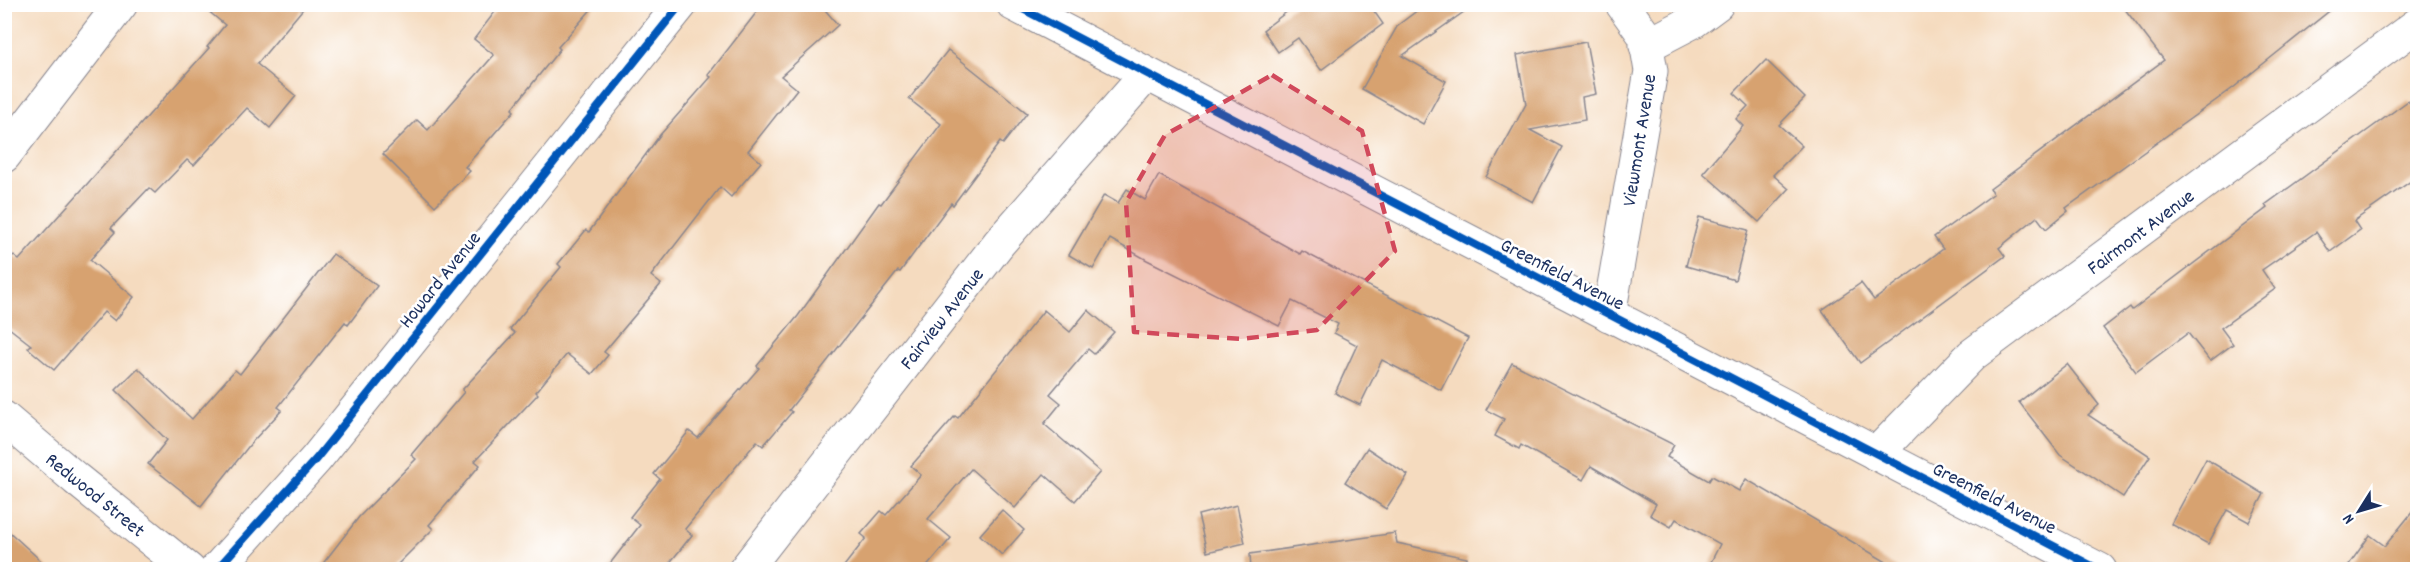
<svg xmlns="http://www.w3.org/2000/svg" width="2422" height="574" viewBox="0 0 2422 574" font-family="Dekko,sans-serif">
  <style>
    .building { fill: #d7a270 }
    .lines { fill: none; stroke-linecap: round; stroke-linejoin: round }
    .minor-casing { stroke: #88858e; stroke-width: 35 }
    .secondary-casing { stroke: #88858e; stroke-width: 35 }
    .minor { stroke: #fff; stroke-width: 33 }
    .secondary { stroke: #fff; stroke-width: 33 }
    .cycleway-casing { stroke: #fff; stroke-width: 11 }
    .cycleway { stroke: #0057b8; stroke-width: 8 }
    .marked { fill: #d1495b; fill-opacity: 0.2; stroke: #d1495b; stroke-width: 4.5; stroke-dasharray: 12 8; stroke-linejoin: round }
    .labels { text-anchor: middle; stroke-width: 5; stroke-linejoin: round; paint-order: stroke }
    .street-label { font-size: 20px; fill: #1b2f5e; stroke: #fff }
  </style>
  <rect width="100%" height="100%" fill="#fff"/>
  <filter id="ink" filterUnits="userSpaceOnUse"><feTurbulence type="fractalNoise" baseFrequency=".0167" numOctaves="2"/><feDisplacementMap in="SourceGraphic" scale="12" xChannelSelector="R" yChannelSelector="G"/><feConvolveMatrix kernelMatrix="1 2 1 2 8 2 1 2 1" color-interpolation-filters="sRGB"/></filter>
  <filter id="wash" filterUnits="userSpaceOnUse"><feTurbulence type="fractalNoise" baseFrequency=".008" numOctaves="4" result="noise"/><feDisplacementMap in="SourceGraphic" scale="24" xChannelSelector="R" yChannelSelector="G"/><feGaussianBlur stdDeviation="1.35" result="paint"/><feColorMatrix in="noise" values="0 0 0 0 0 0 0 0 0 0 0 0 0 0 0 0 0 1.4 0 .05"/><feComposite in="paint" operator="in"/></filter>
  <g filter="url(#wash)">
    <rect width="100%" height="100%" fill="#f5dbbf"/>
    <g id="blocks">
      <g class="building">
        <polygon points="200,4 307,4 257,64 296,96 270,128 247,108 194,165 187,160 155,193 149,188 111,228 115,232 90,260 134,297 115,321 104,312 54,370 28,348 31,345 4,324 4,248 19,260 209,48 207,47 225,25"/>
        <polygon points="501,4 596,4 558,47 560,49 512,109 514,111 465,167 470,171 435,206 383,154 417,120 428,130 494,55 474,39"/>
        <polygon points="763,4 820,4 838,25 781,76 797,89 748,151 761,162 731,197 720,187 651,276 661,284 604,352 608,355 592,374 567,354 536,392 538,394 475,461 480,465 429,525 433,529 392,570 318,570 359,517 416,459 411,455 464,392 462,390 515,333 510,329 561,267 558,264 586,230 589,232 660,135 711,77 708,75"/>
        <polygon points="1297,4 1369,4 1383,24 1321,70 1298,38 1278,52 1263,30"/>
        <polygon points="1426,4 1475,4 1402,56 1446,81 1423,124 1362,89 1398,25"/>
        <polygon points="2121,4 2338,4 2233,88 2066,208 2068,211 2046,229 2037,217 1999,248 2005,256 1860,363 1822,310 1861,283 1874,300 1943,249 1934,237 1993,194 1990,189 2164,60"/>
        <polygon points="1586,42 1596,94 1582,97 1585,120 1530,130 1562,147 1533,202 1486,177 1526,104 1517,55"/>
        <polygon points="948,50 1027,113 1003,144 1000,142 953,205 951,203 900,272 898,271 789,410 792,412 763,446 757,441 685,529 692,535 664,570 605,570 640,525 630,517 660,479 654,474 689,431 698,438 759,368 757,366 798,316 879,203 881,204 941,124 909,99"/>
        <polygon points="1766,60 1805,98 1779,125 1802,146 1773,175 1789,189 1759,222 1703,173 1743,126 1736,119 1748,106 1734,93"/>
        <polygon points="2408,101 2418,113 2418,176 2354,221 2360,230 2330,252 2316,232 2262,270 2275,289 2221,328 2233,344 2210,361 2188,333 2136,372 2103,328 2130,307 2132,310 2267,208 2265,205"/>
        <polygon points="1159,175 1300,254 1302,251 1468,338 1441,390 1382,360 1360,405 1335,393 1357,345 1334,333 1338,324 1292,301 1279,326 1147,260 1110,239 1093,269 1069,255 1104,195 1118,203 1127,189 1145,200"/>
        <polygon points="1699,217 1748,230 1735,280 1686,266"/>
        <polygon points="333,254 377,286 348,325 345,322 278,407 282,410 252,442 201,506 148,464 167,440 116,390 138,368 192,419 235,370 240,374"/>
        <polygon points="1044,310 1070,332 1088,310 1114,332 1094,354 1088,349 1050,394 1061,403 1044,424 1100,472 1075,501 1044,474 1015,508 971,469 928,519 951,538 924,570 841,570 866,538 861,534 881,511 886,515 921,475 911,466 955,416 958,418"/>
        <polygon points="1512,363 1674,445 1667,457 1709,481 1712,476 1739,491 1746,479 1900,570 1707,570 1720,544 1676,519 1671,527 1650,515 1656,504 1591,466 1583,480 1521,445 1519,449 1495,436 1504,419 1486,410"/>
        <polygon points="2067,364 2099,405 2088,415 2150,456 2123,497 2060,455 2019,402"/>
        <polygon points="1367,448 1408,475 1386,509 1345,482"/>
        <polygon points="2206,459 2264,494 2249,522 2227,510 2208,544 2171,524"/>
        <polygon points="1237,505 1245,543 1207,552 1198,515"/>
        <polygon points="2418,505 2418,570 2345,570 2370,535 2385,546"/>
        <polygon points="1002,510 1024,530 1002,555 980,535"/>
        <polygon points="4,527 51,570 4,570"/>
        <polygon points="1395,533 1397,543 1467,558 1466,570 1251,570 1250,554"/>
      </g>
    </g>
  </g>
  <g filter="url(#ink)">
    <use href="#blocks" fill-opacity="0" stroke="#88858e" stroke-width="1.5"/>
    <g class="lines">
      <defs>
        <g id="minor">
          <polyline points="1013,4 2100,570"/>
          <polyline points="1646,46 1694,21 1717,4"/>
          <polyline points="4,156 121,4"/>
          <polyline points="1609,315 1651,71 1645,36 1622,4"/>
          <polyline points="1876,454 1972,355 2418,24"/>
          <polyline points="216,570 316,459 681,4"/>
          <polyline points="745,570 999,243 1146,75"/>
        </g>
        <polyline id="secondary" points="4,418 76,479 189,570"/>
      </defs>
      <use href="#minor" class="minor-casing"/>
      <use href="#secondary" class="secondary-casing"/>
      <use href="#minor" class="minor"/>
      <use href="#secondary" class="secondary"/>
      <defs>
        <g id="cycleway">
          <polyline points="1013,4 2100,570"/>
          <polyline points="216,570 316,459 681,4"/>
        </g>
      </defs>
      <use href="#cycleway" class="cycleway-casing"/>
      <use href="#cycleway" class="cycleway"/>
    </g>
  </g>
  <path class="marked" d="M 1272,75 L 1362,131 L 1395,251 L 1317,330 L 1241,339 L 1134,332 L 1126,202 L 1165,135 Z"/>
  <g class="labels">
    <g class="street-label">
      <text transform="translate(1638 140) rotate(-81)" y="7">Viewmont Avenue</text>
      <text transform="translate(2140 231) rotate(-37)" y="7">Fairmont Avenue</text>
      <text transform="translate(1563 273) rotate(27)" y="7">Greenfield Avenue</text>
      <text transform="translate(439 279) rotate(-51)" y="7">Howard Avenue</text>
      <text transform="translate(941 318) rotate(-52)" y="7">Fairview Avenue</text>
      <text transform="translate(96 494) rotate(39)" y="7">Redwood Street</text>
      <text transform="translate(1995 497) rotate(27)" y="7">Greenfield Avenue</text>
    </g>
  </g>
  <rect width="2422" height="574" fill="none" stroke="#fff" stroke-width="24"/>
  <g transform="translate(2359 511) rotate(233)" stroke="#ffffff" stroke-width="4.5" paint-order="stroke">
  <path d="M0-4.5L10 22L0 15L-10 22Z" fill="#1b2f5e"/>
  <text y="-9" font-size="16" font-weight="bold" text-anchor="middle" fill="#1b2f5e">N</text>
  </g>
</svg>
